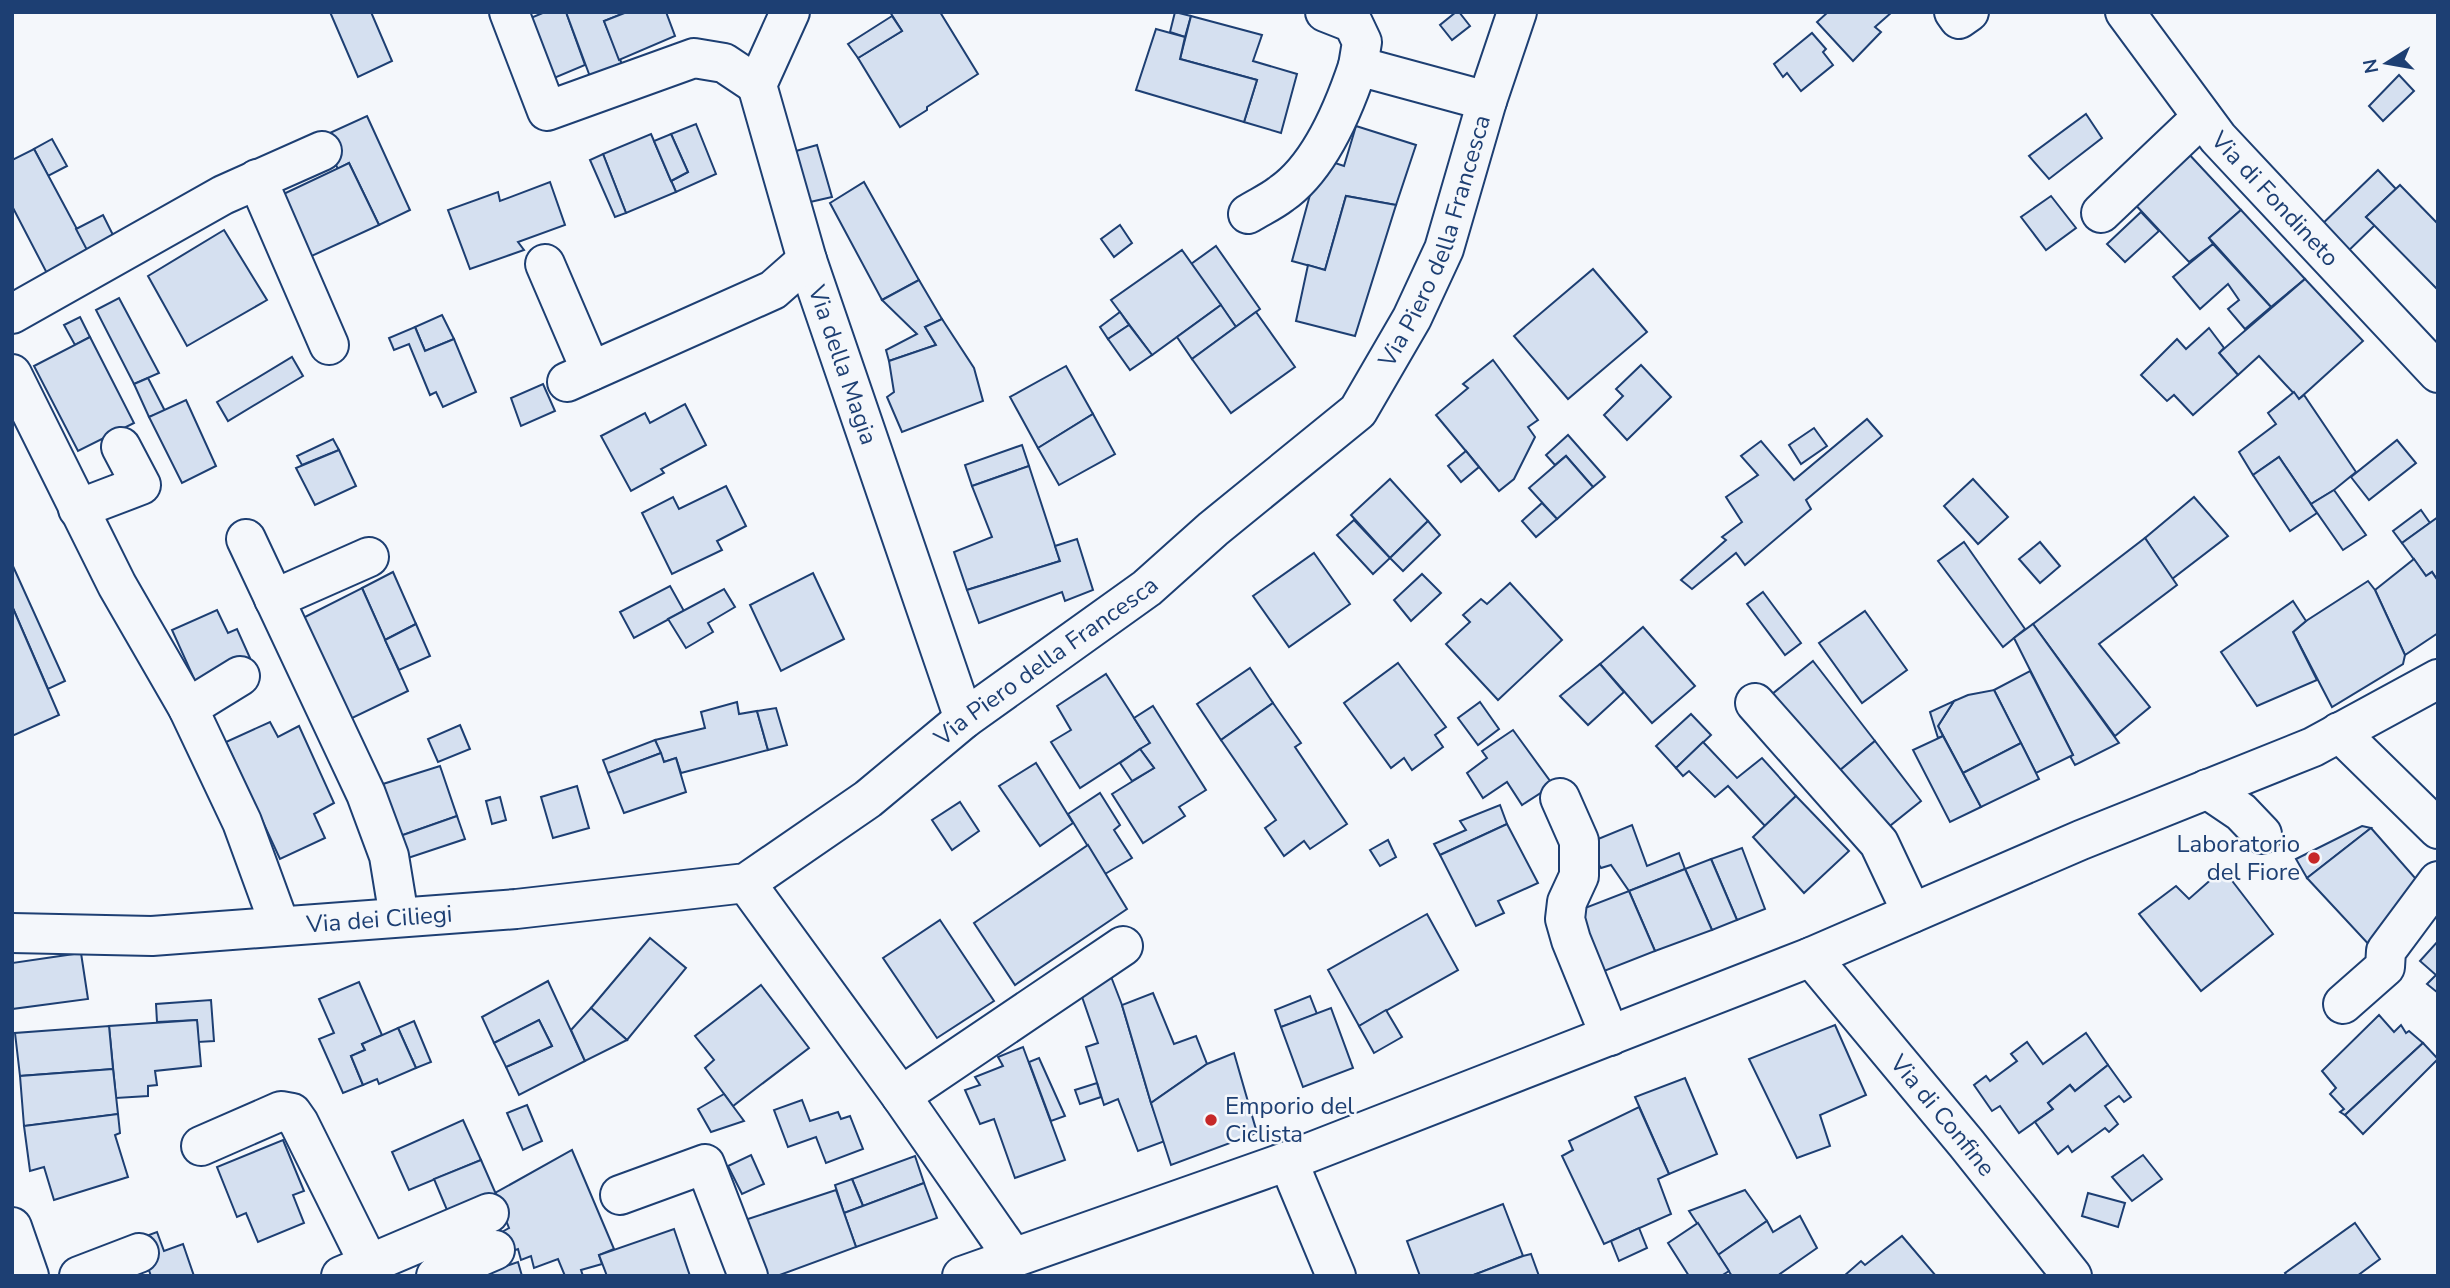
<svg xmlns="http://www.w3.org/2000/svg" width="2450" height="1288" viewBox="0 0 2450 1288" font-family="'Nunito Sans',sans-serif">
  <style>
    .building { fill: #d5e0f0; stroke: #1d3f73; stroke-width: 2 }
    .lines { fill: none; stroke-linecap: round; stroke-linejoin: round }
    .minor-casing { stroke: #1d3f73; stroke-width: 42 }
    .major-casing { stroke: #1d3f73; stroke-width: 42 }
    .minor { stroke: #f4f7fb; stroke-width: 38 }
    .major { stroke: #f4f7fb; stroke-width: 38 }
    .poi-dot { fill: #c62828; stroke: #f4f7fb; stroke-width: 2.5 }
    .labels { text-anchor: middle; stroke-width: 5; stroke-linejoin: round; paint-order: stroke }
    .street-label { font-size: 24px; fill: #1d3f73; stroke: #f4f7fb }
    .poi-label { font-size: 24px; fill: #1d3f73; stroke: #f4f7fb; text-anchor: end }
  </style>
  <rect width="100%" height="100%" fill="#f4f7fb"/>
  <g class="building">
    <polygon points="330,12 371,12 392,61 358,77"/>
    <polygon points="545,12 566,12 585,65 547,81 521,22"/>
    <polygon points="566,12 627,12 604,21 624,69 592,82"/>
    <polygon points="627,12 666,12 675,36 619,60 604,21"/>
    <polygon points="890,12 940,12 978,74 927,107 927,110 900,127 858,58 902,31"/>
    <polygon points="1175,12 1191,16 1185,37 1170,32"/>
    <polygon points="1456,12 1459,12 1470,26 1452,40 1440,25"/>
    <polygon points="1828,12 1892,12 1875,27 1881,32 1853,61 1817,22"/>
    <polygon points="892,16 902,31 858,58 848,44"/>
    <polygon points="1191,16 1262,35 1253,61 1297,74 1281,133 1244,122 1257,80 1180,59"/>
    <polygon points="1156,29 1185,37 1180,59 1257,80 1244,122 1136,90"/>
    <polygon points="1812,33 1826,49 1823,52 1833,65 1801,91 1787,73 1783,77 1774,64"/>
    <polygon points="2399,75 2414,91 2383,121 2369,106"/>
    <polygon points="2086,114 2102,138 2049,179 2029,156"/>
    <polygon points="367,116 410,210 379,225 349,163 338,169 321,137"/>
    <polygon points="696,124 716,174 676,192 671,181 688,172 671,134"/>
    <polygon points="1356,126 1416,145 1396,205 1346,196 1325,270 1292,261 1320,158 1344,166"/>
    <polygon points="651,134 676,192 626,213 603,154"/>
    <polygon points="671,134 688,172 671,181 654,141"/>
    <polygon points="52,139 67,166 48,176 34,149"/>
    <polygon points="817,145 832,197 810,202 796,151"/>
    <polygon points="34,149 93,259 51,281 12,206 12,160"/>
    <polygon points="2186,151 2241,210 2209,238 2213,244 2189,262 2130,199"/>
    <polygon points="603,154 626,213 615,217 590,160"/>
    <polygon points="349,163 379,225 305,259 275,198"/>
    <polygon points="2378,170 2396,189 2366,217 2375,225 2341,258 2315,231"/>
    <polygon points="550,182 565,225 518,242 524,250 470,269 448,210 498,192 500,201"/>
    <polygon points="864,182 919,280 882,300 830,203"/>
    <polygon points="2400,185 2438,224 2438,290 2366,217"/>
    <polygon points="1346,196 1396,205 1355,336 1296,321 1308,265 1325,270"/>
    <polygon points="2051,196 2076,228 2046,250 2021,217"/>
    <polygon points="2241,210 2305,279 2271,307 2209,238"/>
    <polygon points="2141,212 2159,231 2125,262 2107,244"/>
    <polygon points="103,215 114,237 87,250 76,229"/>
    <polygon points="1120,225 1132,243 1114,257 1101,239"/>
    <polygon points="224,230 267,300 187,346 148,276"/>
    <polygon points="2213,244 2271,307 2245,329 2228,309 2239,300 2228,284 2200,309 2173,277"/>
    <polygon points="1216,246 1260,309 1236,327 1191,264"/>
    <polygon points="1182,250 1221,305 1152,355 1111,300"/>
    <polygon points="1593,269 1647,332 1568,399 1514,336"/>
    <polygon points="2305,279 2363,341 2299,399 2259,356 2238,375 2219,353"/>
    <polygon points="919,280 942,319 925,327 936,345 889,361 886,350 917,334 882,300"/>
    <polygon points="119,298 159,373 134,384 96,310"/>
    <polygon points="1221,305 1236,327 1192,359 1177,337"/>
    <polygon points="1120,312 1129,325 1108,339 1100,327"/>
    <polygon points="1256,312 1295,367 1231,413 1192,359"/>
    <polygon points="442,315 454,339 425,351 415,327"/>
    <polygon points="80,317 90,337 75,345 64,325"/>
    <polygon points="942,319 974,368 983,401 902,432 887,397 894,392 889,361 936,345 925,327"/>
    <polygon points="1129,325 1152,355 1130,370 1108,339"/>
    <polygon points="415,327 425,351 454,339 476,392 443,407 436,392 430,395 409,344 394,350 389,338"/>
    <polygon points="2209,328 2224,348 2219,353 2238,375 2193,415 2174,395 2167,401 2141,375 2177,339 2186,349"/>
    <polygon points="90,337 134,423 78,451 34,366"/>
    <polygon points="292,357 303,376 228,421 217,402"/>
    <polygon points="1493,360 1538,420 1528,427 1535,437 1514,479 1499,491 1436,415 1468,388 1463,384"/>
    <polygon points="1641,365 1671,397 1627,440 1604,415 1623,396 1616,389"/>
    <polygon points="1066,366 1093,414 1038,448 1010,397"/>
    <polygon points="148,378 165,411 149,417 134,384"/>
    <polygon points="543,384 555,411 521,426 511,398"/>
    <polygon points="2294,392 2299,399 2304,395 2356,472 2334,490 2311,504 2279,457 2253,475 2239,452 2276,424 2268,413"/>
    <polygon points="186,400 216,466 182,483 149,417"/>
    <polygon points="685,404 706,445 661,469 664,473 631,491 601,436 645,413 650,423"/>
    <polygon points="1093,414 1115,454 1059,485 1038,448"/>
    <polygon points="1867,419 1882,436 1806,500 1811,509 1745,565 1736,553 1692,589 1681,580 1726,540 1722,537 1742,522 1726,497 1758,475 1741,456 1761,441 1794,480"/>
    <polygon points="1814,428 1827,446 1801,464 1789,445"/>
    <polygon points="1568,435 1605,477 1593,487 1566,456 1555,465 1546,455"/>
    <polygon points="333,439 339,450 302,465 297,456"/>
    <polygon points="2397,440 2416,463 2369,500 2351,477"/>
    <polygon points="1022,445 1029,466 972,486 965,465"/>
    <polygon points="339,450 356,486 315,505 296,468"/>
    <polygon points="1466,451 1479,467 1461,482 1448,466"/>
    <polygon points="1566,456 1593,487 1557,519 1529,488"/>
    <polygon points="2279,457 2317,513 2290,531 2253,475"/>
    <polygon points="1029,466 1060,561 967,590 954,552 992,537 972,486"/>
    <polygon points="1390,479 1428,521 1390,558 1351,515"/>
    <polygon points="1973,479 2008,517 1978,544 1944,506"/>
    <polygon points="726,486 746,526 717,541 722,550 672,574 642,513 673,497 679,509"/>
    <polygon points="2334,490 2366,535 2343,550 2311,504"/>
    <polygon points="2194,497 2228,536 2172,579 2145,538"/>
    <polygon points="1542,503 1557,519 1536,537 1522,521"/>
    <polygon points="2421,510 2430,523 2402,543 2393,531"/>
    <polygon points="2438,517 2438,581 2432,572 2426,576 2402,543"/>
    <polygon points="1354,520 1390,558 1373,574 1337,535"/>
    <polygon points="1428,521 1440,535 1403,571 1390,558"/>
    <polygon points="2145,538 2177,585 2099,644 2150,707 2115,736 2033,624"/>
    <polygon points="1077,539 1093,590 1065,601 1062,592 979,623 967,590 1060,561 1055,546"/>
    <polygon points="1964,542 2025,629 2003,647 1938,561"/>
    <polygon points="2040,542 2060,566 2040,583 2019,559"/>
    <polygon points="1314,553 1350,604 1289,647 1253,596"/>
    <polygon points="2414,559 2426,576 2432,572 2438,581 2438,633 2405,655 2375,590"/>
    <polygon points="12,564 65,681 48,689 12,606"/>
    <polygon points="393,572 416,624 385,640 362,588"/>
    <polygon points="813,573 844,639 781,671 750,605"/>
    <polygon points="1422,574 1441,593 1411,621 1394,600"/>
    <polygon points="2368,581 2375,590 2405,655 2403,664 2332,707 2293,632 2306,621"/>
    <polygon points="1510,583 1562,640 1498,700 1446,644 1470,622 1463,615 1481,599 1487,604"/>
    <polygon points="670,586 684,611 634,638 620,612"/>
    <polygon points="362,588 408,691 346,721 297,621"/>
    <polygon points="724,589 735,607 708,623 713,632 686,648 668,619"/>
    <polygon points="1763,592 1801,643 1785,655 1747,604"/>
    <polygon points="2293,601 2306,621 2293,632 2317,680 2257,706 2221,652"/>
    <polygon points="12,606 59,715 12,736"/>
    <polygon points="217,610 228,633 237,629 250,658 196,683 172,630"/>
    <polygon points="1865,611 1907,670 1862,703 1819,643"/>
    <polygon points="416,624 430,656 399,670 385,640"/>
    <polygon points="2033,624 2119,743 2075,765 2070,756 2073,755 2014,638"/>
    <polygon points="1643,627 1695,686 1652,723 1600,664"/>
    <polygon points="1813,661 1875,741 1827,781 1761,703"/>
    <polygon points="1398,663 1446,727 1435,735 1443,747 1412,770 1404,758 1391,768 1344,703"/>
    <polygon points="1600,664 1624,692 1588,725 1560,696"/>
    <polygon points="1250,668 1273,703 1221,740 1197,704"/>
    <polygon points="2030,671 2073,755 2036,773 1994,690"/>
    <polygon points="1106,674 1150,743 1080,788 1051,742 1071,730 1057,706"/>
    <polygon points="1994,690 2021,743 1963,773 1938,726 1954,701 1968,695"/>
    <polygon points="1954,701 1938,726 1943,736 1938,738 1930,712"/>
    <polygon points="737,702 739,714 757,711 768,750 681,773 676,758 664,762 655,740 705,728 701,712"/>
    <polygon points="1480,702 1499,729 1478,745 1458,718"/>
    <polygon points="1273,703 1301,743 1295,747 1347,824 1310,849 1304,841 1284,856 1265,828 1276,820 1221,740"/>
    <polygon points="1153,706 1206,790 1179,807 1185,816 1143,843 1112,794 1154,768 1140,749 1150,743 1134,718"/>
    <polygon points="776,708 787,745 768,750 757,711"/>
    <polygon points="1691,714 1711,735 1676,768 1656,746"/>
    <polygon points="270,722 278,737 299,726 334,803 314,814 325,838 280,859 226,742"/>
    <polygon points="460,725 470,749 438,762 428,739"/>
    <polygon points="1513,730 1553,785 1522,805 1507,782 1483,798 1467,773 1487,758 1482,751"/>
    <polygon points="1943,736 1981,807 1950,822 1913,750"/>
    <polygon points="655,740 661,753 608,773 603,760"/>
    <polygon points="1875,741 1921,801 1876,837 1827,781"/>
    <polygon points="1703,742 1737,778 1762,758 1796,796 1765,826 1728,786 1715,797 1689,771 1683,776 1676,768"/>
    <polygon points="2021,743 2039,779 1981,807 1963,773"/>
    <polygon points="1140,749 1154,768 1132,781 1120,763"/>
    <polygon points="661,753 664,762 676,758 686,792 624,813 608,773"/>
    <polygon points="1036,763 1073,823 1040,846 999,786"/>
    <polygon points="440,766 457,816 400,836 383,784"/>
    <polygon points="577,786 589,828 553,838 541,797"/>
    <polygon points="1100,793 1120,825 1114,830 1132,858 1105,874 1068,814"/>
    <polygon points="1796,796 1849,851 1804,893 1753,837"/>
    <polygon points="500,797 506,820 492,824 486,801"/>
    <polygon points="960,802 979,831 952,850 932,820"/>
    <polygon points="1500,805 1507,824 1440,855 1434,844 1466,830 1460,821"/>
    <polygon points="457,816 465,839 408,858 400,836"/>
    <polygon points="1507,824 1538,883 1498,901 1504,913 1476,926 1440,855"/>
    <polygon points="1632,825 1647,866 1679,853 1685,869 1629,891 1611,865 1601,868 1586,844"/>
    <polygon points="2362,826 2371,828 2307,878 2296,859"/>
    <polygon points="2371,828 2423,887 2373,949 2307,878"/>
    <polygon points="1388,840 1396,857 1380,866 1370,850"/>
    <polygon points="1088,845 1127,909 1015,985 974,923"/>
    <polygon points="1742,848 1765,909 1737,920 1711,859"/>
    <polygon points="1711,859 1737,920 1712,930 1685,869"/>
    <polygon points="1685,869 1712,930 1655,951 1629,891"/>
    <polygon points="2223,869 2273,934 2201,991 2139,914 2176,886 2189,899"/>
    <polygon points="1629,891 1655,951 1594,975 1572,913"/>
    <polygon points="1427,914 1458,970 1359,1026 1328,970"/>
    <polygon points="940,920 994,1001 937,1038 883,958"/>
    <polygon points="650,938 686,968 627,1040 591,1008"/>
    <polygon points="2438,941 2438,993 2427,984 2436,975 2420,961"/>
    <polygon points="81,953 88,999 12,1009 12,963"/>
    <polygon points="1110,974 1122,1005 1151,1103 1165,1141 1138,1151 1118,1099 1104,1105 1086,1047 1098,1043 1081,994"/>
    <polygon points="548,981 585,1061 519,1095 506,1067 552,1046 539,1020 494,1043 482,1017"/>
    <polygon points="359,982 382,1035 362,1044 365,1050 351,1056 363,1085 343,1093 319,1039 334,1033 319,999"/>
    <polygon points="761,985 809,1048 733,1106 705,1068 714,1060 695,1036"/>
    <polygon points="1153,993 1174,1044 1196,1036 1207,1064 1151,1103 1122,1005"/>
    <polygon points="1310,996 1317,1014 1281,1027 1275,1010"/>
    <polygon points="211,1000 214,1041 198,1042 197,1020 157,1022 156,1004"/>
    <polygon points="591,1008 627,1040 585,1061 571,1030"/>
    <polygon points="1331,1008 1353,1068 1303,1087 1281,1027"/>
    <polygon points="1386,1010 1402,1037 1374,1053 1359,1026"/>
    <polygon points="2379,1015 2394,1032 2401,1025 2406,1033 2409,1031 2423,1043 2345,1115 2340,1112 2344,1109 2330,1094 2336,1088 2322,1071"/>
    <polygon points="197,1020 201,1066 155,1071 157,1085 148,1086 148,1096 116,1098 109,1026"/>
    <polygon points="539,1020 552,1046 506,1067 494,1043"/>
    <polygon points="414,1021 431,1062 416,1068 398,1028"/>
    <polygon points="1835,1025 1866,1095 1820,1115 1830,1146 1797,1158 1749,1059"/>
    <polygon points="109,1026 113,1069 20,1076 15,1033"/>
    <polygon points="398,1028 416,1068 379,1084 377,1079 363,1085 351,1056 365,1050 362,1044"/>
    <polygon points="2086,1033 2108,1065 2075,1091 2070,1085 2048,1103 2053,1109 2019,1133 2000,1106 1992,1111 1974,1085 1986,1076 1990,1081 2017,1061 2011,1054 2027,1042 2043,1064"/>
    <polygon points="2423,1043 2438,1059 2363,1134 2345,1115"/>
    <polygon points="1023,1047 1065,1160 1015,1178 994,1119 980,1124 965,1090 980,1085 975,1077 1003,1066 998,1057"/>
    <polygon points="1234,1053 1257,1133 1171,1165 1151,1103 1207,1064"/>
    <polygon points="1039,1058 1065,1116 1051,1121 1029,1062"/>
    <polygon points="2108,1065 2131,1097 2124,1102 2119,1096 2105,1106 2118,1124 2109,1132 2105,1128 2072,1152 2068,1146 2058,1154 2035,1122 2053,1109 2048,1103 2070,1085 2075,1091"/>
    <polygon points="113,1069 118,1114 24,1126 20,1076"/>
    <polygon points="1685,1078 1717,1154 1669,1174 1635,1097"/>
    <polygon points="1097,1083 1101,1097 1080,1104 1075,1090"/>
    <polygon points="724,1094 744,1121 711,1132 698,1109"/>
    <polygon points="802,1100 810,1121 838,1112 841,1119 850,1116 863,1149 826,1163 816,1137 788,1147 774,1110"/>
    <polygon points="527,1105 542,1141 523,1150 507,1113"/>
    <polygon points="1639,1107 1669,1174 1658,1179 1671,1214 1604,1244 1562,1156 1573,1150 1569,1141"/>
    <polygon points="118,1114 120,1133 115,1135 128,1177 54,1200 44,1167 30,1171 24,1126"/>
    <polygon points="463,1120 481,1160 409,1190 392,1152"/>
    <polygon points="283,1140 304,1191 293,1195 304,1223 258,1242 246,1213 237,1217 217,1167"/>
    <polygon points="572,1150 614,1249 599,1255 602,1264 581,1270 583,1276 565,1276 558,1259 534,1268 531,1256 521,1260 518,1249 510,1252 502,1232 509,1228 495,1193"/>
    <polygon points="751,1155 764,1184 742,1194 728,1166"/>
    <polygon points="2143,1155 2162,1179 2132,1201 2112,1177"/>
    <polygon points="915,1156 924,1183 863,1206 852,1179"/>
    <polygon points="481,1160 499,1201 452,1222 434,1179"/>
    <polygon points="852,1179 863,1206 844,1213 835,1185"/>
    <polygon points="924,1183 937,1218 856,1247 844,1213"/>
    <polygon points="836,1190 856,1247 777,1276 761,1276 742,1221"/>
    <polygon points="1745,1190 1767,1221 1718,1255 1689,1211"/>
    <polygon points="2088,1193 2125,1203 2118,1227 2082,1216"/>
    <polygon points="1503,1204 1523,1256 1471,1276 1420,1276 1407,1241"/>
    <polygon points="1800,1216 1817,1248 1777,1276 1732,1276 1718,1255 1767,1221 1773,1232"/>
    <polygon points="1698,1223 1729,1271 1721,1276 1689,1276 1668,1243"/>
    <polygon points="2355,1223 2380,1259 2357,1276 2287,1276 2285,1273"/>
    <polygon points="1639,1228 1647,1248 1619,1261 1611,1241"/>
    <polygon points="674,1229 690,1276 607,1276 599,1255"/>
    <polygon points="157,1232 164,1251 183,1244 194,1276 151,1276 138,1239"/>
    <polygon points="1902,1236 1936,1276 1844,1276 1861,1261 1865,1265"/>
    <polygon points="1531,1254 1539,1276 1471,1276 1523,1256"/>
    <polygon points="518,1262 522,1276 476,1276"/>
  </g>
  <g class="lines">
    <defs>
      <g id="minor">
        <polyline points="509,12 547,111 694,58 724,63 757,85"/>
        <path id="s1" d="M 790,12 L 757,85 L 807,260 L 964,719"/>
        <polyline points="1325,12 1353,23 1362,42 1358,66"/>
        <polyline points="1954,12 1959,19 1969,12"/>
        <path id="s2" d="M 2125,12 L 2218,138 L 2438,373"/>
        <polyline points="257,179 329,345"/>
        <polyline points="2101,213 2202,117"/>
        <path d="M 1248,214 C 1259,207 1271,202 1281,194 C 1319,168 1344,108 1358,66 L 1487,101"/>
        <polyline points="545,264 591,371"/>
        <polyline points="12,314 223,195 322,151"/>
        <polyline points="12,374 117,585 188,708 242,822 280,926"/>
        <polyline points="567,382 773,290 807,260"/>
        <polyline points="78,509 141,485 121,447"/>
        <polyline points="246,539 366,794 389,856 399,917"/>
        <polyline points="274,599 369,557"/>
        <polyline points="1755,703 1879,843 1912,913"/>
        <polyline points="188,708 240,676"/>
        <polyline points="2339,732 2438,829"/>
        <polyline points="2207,789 2241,812 2262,834"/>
        <polyline points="1560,798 1579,841 1579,876 1567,902 1565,919 1571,940 1610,1036"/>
        <polyline points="746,883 901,1096 1013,1257"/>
        <path id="s3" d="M 12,933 L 152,936 L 516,909 L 746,883 L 868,799 L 964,719 L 1147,588 L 1213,529 L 1358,411 L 1412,318 L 1444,249 L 1487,101 L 1517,12"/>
        <path id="s4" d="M 1811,957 L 1966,1143 L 2072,1276"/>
        <polyline points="2343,1004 2385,967 2386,951 2438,881"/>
        <polyline points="901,1096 1123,946"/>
        <polyline points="201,1146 281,1111 292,1113 299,1123 375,1276"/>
        <polyline points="1288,1161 1336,1276"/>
        <polyline points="620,1195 705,1164 748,1276"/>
        <polyline points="12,1227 29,1276"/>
        <polyline points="79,1276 139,1253"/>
        <polyline points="341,1276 489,1213"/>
        <polyline points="436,1276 495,1250"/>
      </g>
      <polyline id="major" points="962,1276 1288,1161 1811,957 2081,840 2313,747 2438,679"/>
    </defs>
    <use href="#minor" class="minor-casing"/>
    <use href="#major" class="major-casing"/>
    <use href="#minor" class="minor"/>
    <use href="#major" class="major"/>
  </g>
  <g class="poi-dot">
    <circle cx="2314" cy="858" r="7"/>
    <circle cx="1211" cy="1120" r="7"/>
  </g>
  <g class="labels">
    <g class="street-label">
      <text dy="8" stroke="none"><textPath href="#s2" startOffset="240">Via di Fondineto</textPath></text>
      <text dy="8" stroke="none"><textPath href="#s3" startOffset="1698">Via Piero della Francesca</textPath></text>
      <text dy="8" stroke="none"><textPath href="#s1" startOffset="373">Via della Magia</textPath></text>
      <text dy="8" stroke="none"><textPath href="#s3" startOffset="1110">Via Piero della Francesca</textPath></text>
      <text dy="8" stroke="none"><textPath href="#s3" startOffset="368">Via dei Ciliegi</textPath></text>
      <text dy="8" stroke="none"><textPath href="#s4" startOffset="206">Via di Confine</textPath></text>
    </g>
    <g class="poi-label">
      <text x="2300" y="852">Laboratorio<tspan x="2300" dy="28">del Fiore</tspan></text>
      <text x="1225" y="1114" text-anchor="start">Emporio del<tspan x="1225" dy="28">Ciclista</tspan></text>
    </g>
  </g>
  <rect width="2450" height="1288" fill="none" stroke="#1d3f73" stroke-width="28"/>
  <g transform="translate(2387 63) rotate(259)" stroke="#f4f7fb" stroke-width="5" paint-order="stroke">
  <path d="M0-5L12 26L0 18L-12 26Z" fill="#1d3f73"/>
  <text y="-10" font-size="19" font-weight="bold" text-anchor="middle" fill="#1d3f73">N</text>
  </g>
</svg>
